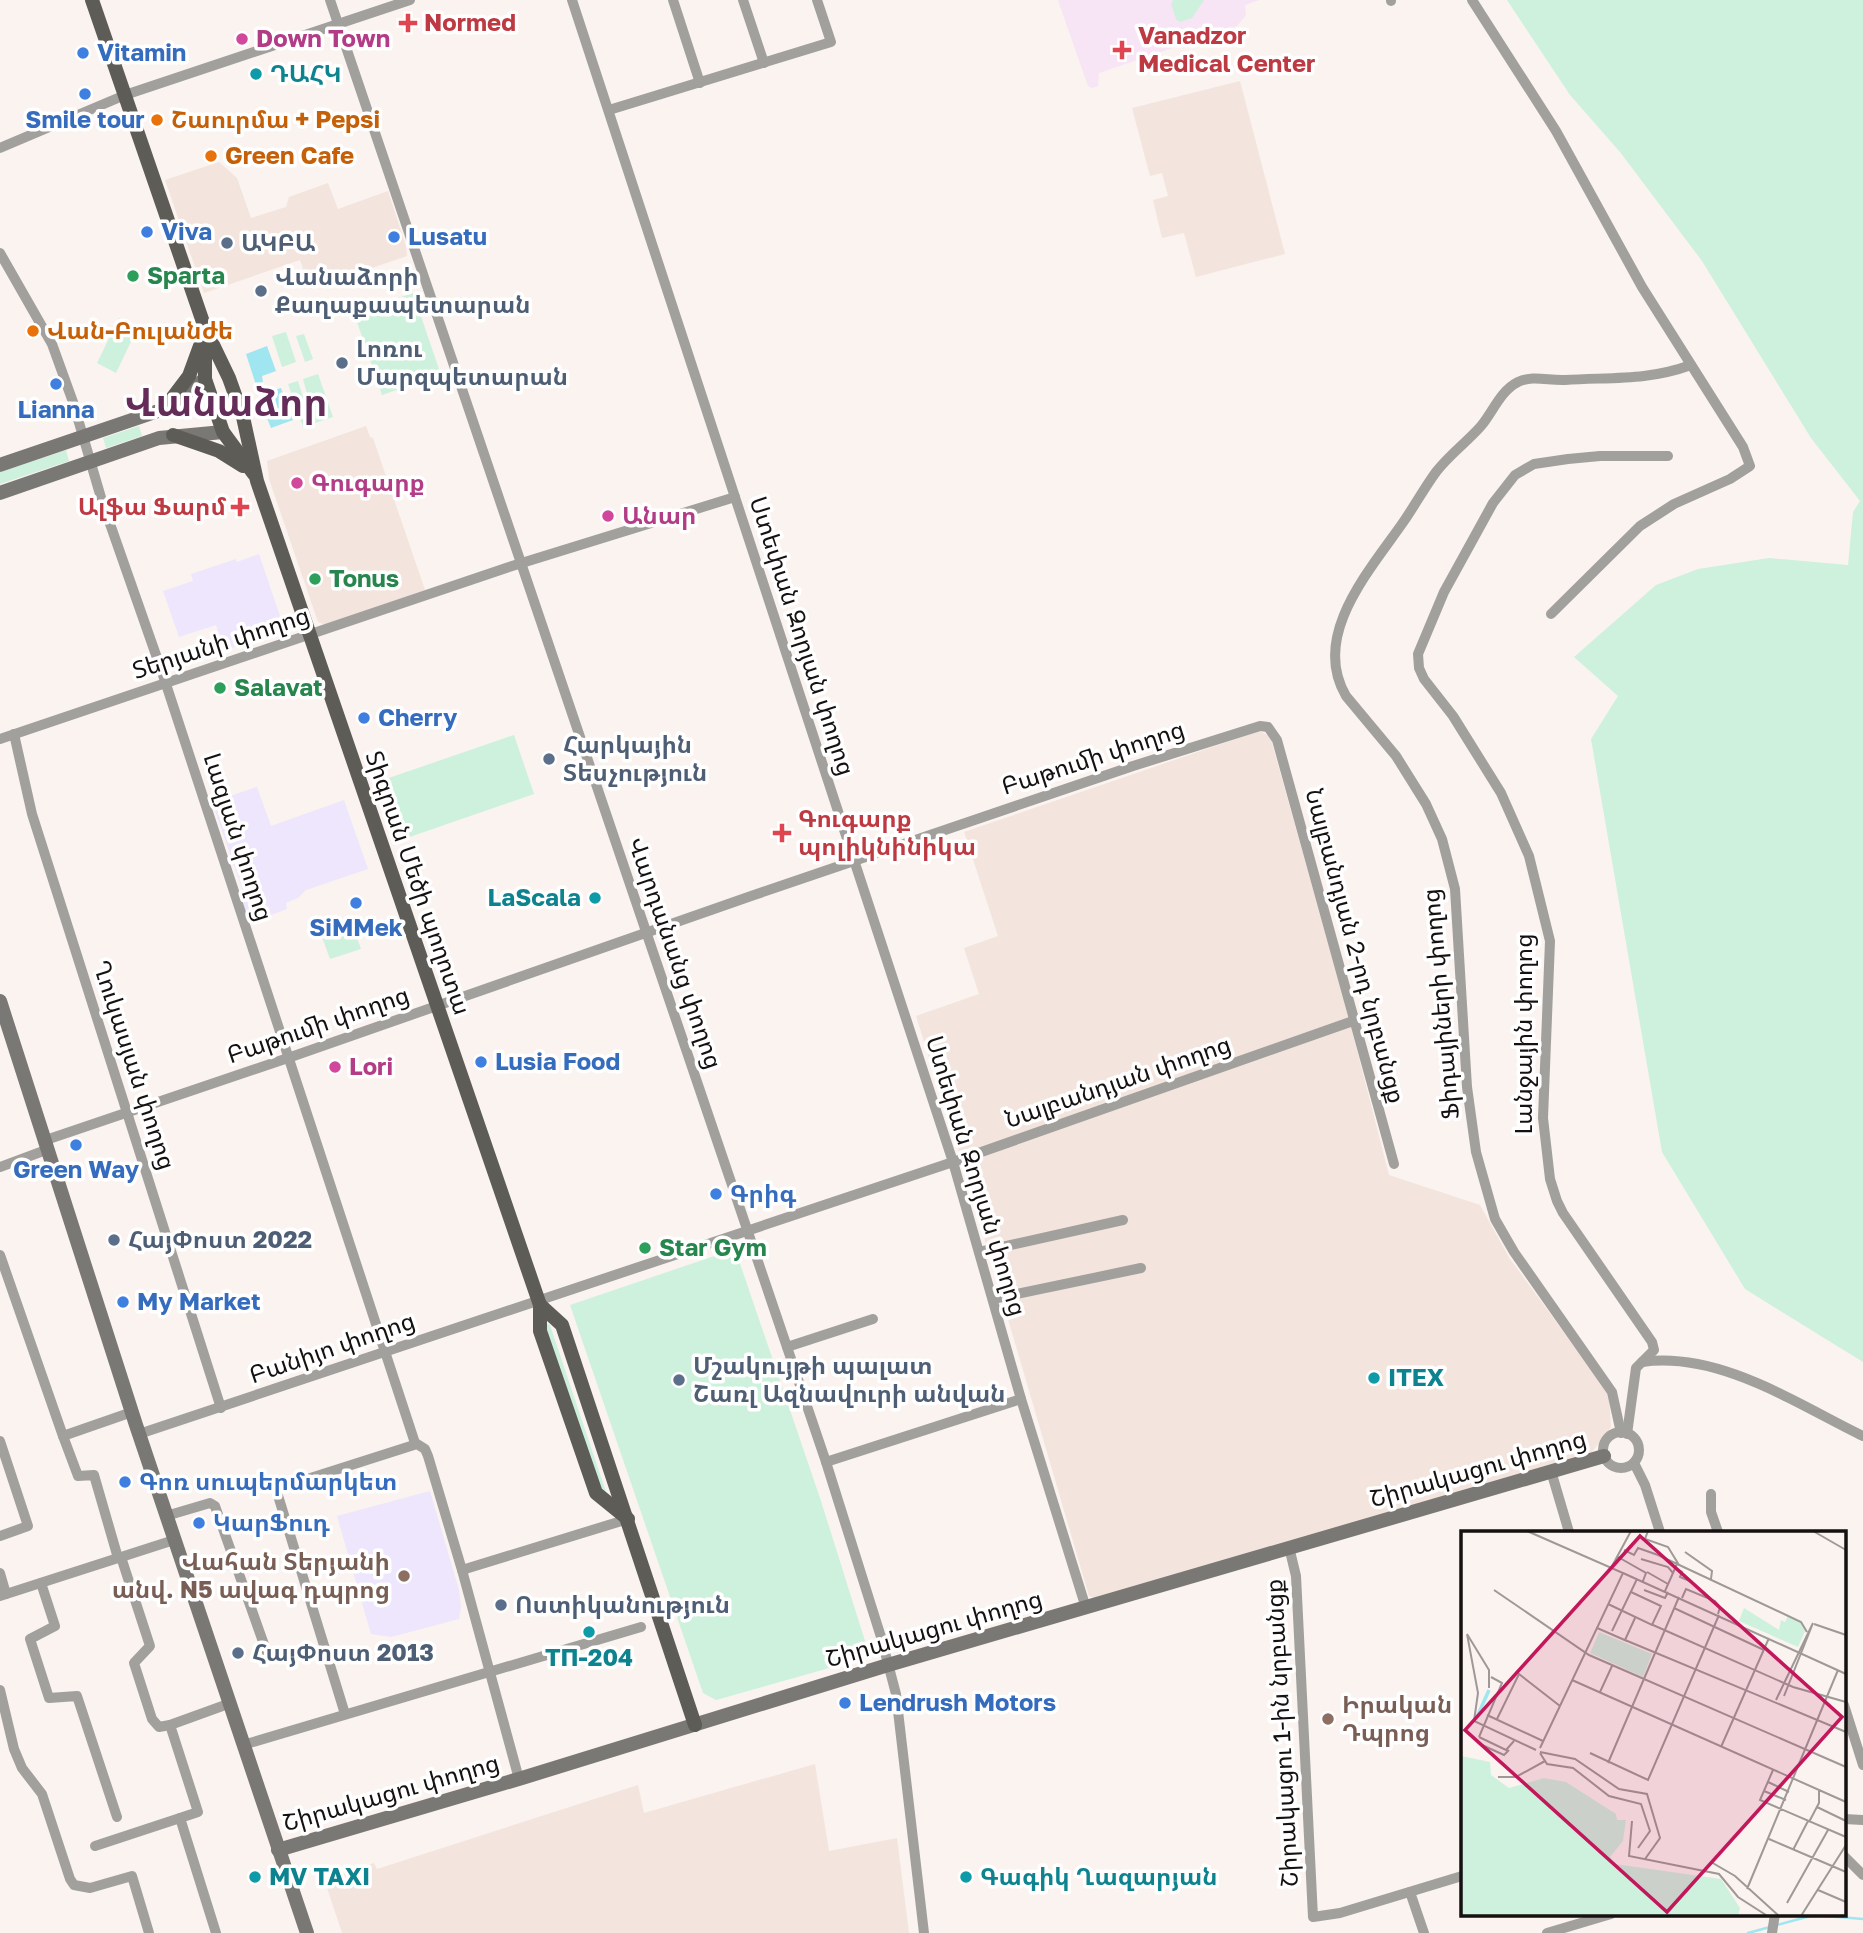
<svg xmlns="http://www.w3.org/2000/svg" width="1863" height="1933" viewBox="0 0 1863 1933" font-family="'Golos Text','Noto Sans Armenian',sans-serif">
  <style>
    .built { fill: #f3e5dd }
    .education { fill: #eee6fc }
    .medical { fill: #f7e4f4 }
    .green { fill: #cdf1dd }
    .water { fill: #9fe6f1 }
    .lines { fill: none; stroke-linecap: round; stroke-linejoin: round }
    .stream { stroke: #9fe6f1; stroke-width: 2.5 }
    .street { stroke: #a1a09d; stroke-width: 10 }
    .secondary { stroke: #7a7874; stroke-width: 14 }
    .primary { stroke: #5e5c57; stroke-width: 14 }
    .health-dot { fill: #e0444e; stroke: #fff; stroke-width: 2.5 }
    .hotel-dot { fill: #d1479c; stroke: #fff; stroke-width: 2.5 }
    .shop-dot { fill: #3f7fe0; stroke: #fff; stroke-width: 2.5 }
    .culture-dot { fill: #0f9aa8; stroke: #fff; stroke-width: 2.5 }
    .food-dot { fill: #e8710a; stroke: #fff; stroke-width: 2.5 }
    .service-dot { fill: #5c6f8a; stroke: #fff; stroke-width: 2.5 }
    .leisure-dot { fill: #2e9e5b; stroke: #fff; stroke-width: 2.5 }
    .education-dot { fill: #8d6e63; stroke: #fff; stroke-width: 2.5 }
    .labels { text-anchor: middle; stroke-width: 7; stroke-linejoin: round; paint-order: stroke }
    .health-label { font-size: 24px; font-weight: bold; fill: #be3a42; stroke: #fff; text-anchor: start }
    .hotel-label { font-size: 24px; font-weight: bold; fill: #b23c85; stroke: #fff; text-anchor: start }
    .shop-label { font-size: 24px; font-weight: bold; fill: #366cbe; stroke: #fff; text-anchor: start }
    .culture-label { font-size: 24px; font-weight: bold; fill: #0d838f; stroke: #fff; text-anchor: start }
    .food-label { font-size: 24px; font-weight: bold; fill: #c56008; stroke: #fff; text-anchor: start }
    .service-label { font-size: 24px; font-weight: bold; fill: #4e5e75; stroke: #fff; text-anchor: start }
    .leisure-label { font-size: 24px; font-weight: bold; fill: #27864d; stroke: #fff; text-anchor: start }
    .street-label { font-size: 24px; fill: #141110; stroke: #fff }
    .education-label { font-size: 24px; font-weight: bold; fill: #785e54; stroke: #fff; text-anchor: end }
    .town-label { font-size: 38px; font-weight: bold; fill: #632c59; stroke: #fff }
    .inset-river { fill: none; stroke: #9fe6f1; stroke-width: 3.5 }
    .inset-road { fill: none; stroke: #9e9996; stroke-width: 2 }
    .view { fill: #c2185b; fill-opacity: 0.15; stroke: #c2185b; stroke-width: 3.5 }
    .inset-edge { fill: none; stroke: #141110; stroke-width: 3.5 }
  </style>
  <rect width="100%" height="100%" fill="#faf3ef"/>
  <g class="built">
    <polygon points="1240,81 1285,254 1196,277 1184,233 1162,238 1153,200 1168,196 1162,173 1150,176 1132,108"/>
    <polygon points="219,162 237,178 251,218 286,207 289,197 328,183 338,209 388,191 406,246 407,256 310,289 300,260 204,293 165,180"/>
    <polygon points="366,426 370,437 373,438 425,590 326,625 318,622 269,479 267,461"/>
    <polygon points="1259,731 1270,736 1348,1015 1389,1175 1480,1205 1510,1259 1609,1394 1611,1427 1592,1452 1274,1549 1099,1600 1089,1596 963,1165 916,1016 979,994 964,948 998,936 964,832"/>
    <polygon points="815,1764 829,1851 897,1838 909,1933 342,1933 324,1879 374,1863 377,1869 638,1785 644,1813"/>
  </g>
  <g class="education">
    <polygon points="259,554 285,631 225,650 216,625 179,637 163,591 193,581 191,574 236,559 237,562"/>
    <polygon points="257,787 271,826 344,800 368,869 306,890 298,898 286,903 287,909 258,920 248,918 241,896 244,894 212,802"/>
    <polygon points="430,1491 459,1590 461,1607 459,1619 391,1637 371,1634 337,1516"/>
  </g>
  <polygon class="medical" points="1058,0 1259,0 1245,5 1246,15 1237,26 1099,73 1098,86 1092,88 1088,86"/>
  <g class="green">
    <polygon points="1173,0 1204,0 1192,18 1180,22 1176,19 1171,4"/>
    <polygon points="1507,0 1863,0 1863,1362 1745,1289 1662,1152 1591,739 1618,696 1574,657 1656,585 1698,569 1769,558 1848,565 1853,512 1860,501 1811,438 1702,261 1620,152 1570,95"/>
    <polygon points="413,293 441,375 382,395 354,313"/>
    <polygon points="119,318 138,327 116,373 97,363"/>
    <polygon points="286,332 296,362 282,367 272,336"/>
    <polygon points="304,334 313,359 305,362 296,336"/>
    <polygon points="318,374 333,417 315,423 303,379"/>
    <polygon points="298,381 305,403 296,406 288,384"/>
    <polygon points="306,406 312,424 303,427 297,409"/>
    <polygon points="139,426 142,436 106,448 103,438"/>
    <polygon points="66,450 69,461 0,484 0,472"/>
    <polygon points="514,735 534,794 401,840 380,781"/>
    <polygon points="353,927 361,949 330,959 322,937"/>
    <polygon points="735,1249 821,1501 865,1641 854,1661 716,1700 703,1693 570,1305"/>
    <polygon points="548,1324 550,1325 606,1492 602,1492 545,1325"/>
  </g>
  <g class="water">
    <polygon points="267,346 276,371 262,376 263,382 256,385 246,354"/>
    <polygon points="281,388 293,420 271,428 267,418 279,413 272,395 275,394 274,390"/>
  </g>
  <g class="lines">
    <g class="stream">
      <polyline points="1777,1925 1814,1915 1863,1919"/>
      <polyline points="1748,1933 1770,1927"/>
    </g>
    <g class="street">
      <polyline points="330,0 826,1462 881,1637 896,1694 924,1933"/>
      <polyline points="572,0 953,1162 1021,1399 1086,1608"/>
      <polyline points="673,0 700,83"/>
      <polyline points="743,0 764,63"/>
      <polyline points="1391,0 1391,1"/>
      <polyline points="1472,0 1556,131 1642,287 1743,447 1750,466 1730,479 1674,504 1640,526 1551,614"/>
      <polyline points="609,110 831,42 817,0"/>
      <polyline points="0,148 125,95 410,0"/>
      <polyline points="0,253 52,344 73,402 102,501 163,675 415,1443"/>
      <polyline points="14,734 32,814 221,1408"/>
      <polyline points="0,739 509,567 735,497"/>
      <polyline points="43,1141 288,1058 754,895 1133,766 1260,726 1268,727 1277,740 1394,1164"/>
      <polyline points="0,1167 46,1150"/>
      <polyline points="979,1252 1123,1220"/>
      <polyline points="0,1255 63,1436 132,1412"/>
      <polyline points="993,1299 1141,1268"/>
      <polyline points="787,1347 873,1319"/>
      <path d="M 1642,1362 C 1719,1351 1797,1404 1863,1436"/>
      <circle cx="1621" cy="1450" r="18"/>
      <path d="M 1621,1433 L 1612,1392 L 1514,1252 L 1495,1219 L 1476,1152 L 1467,1087 L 1455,889 L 1442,839 L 1426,804 L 1396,756 L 1346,696 C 1310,635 1371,569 1404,521 C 1415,505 1425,487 1436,472 C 1449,455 1467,442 1481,426 C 1493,412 1500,391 1518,382 C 1533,375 1549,381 1565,380 C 1610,377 1647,381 1691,365"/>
      <polyline points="139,1434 953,1162 1353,1021"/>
      <polyline points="1627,1434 1636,1368 1654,1350 1652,1342 1563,1213 1557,1201 1550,1179 1543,1118 1550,941 1529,856 1501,793 1453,716 1424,679 1419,668 1418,654 1444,592 1493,503 1515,475 1534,464 1568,459 1600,456 1668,456"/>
      <polyline points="63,1436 78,1476 94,1475 118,1558"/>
      <polyline points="0,1441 28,1526 0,1536"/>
      <polyline points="826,1462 1021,1399"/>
      <polyline points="1634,1463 1645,1485 1660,1532"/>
      <polyline points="1551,1471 1569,1532"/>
      <polyline points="1711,1494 1711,1512 1718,1532"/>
      <polyline points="166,1516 210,1503 215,1506 267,1653"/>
      <polyline points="1289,1547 1296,1576 1313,1917 1340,1913 1462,1876"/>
      <polyline points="121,1557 150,1646 134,1663 152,1719 159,1727 170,1725"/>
      <polyline points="462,1570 628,1519"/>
      <polyline points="0,1573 6,1594"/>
      <polyline points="41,1583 55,1626 30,1639 49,1698 77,1696 117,1817"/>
      <polyline points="0,1596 174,1540"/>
      <polyline points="0,1690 14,1749 22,1768 42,1794 70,1879 74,1885 90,1888 132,1876 149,1933"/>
      <polyline points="1844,1705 1863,1765"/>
      <polyline points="345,1714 276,1489 417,1444 425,1449 428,1456 462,1570 519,1779"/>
      <polyline points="243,1745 641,1627"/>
      <polyline points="1844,1819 1863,1820"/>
      <polyline points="95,1846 180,1818"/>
      <polyline points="1844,1856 1863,1875"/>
      <polyline points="1410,1892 1424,1933"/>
      <polyline points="216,1933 180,1818 198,1812 170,1725 228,1704"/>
      <polyline points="1547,1933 1611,1914"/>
      <polyline points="1772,1933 1775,1914"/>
    </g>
    <g class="secondary">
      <polyline points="0,465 164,409 205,379"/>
      <polyline points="0,493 159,438 223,432"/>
      <polyline points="0,1001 136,1425 307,1933"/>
      <polyline points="278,1850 522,1778 888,1665 1604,1456"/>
    </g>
    <g class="primary">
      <polyline points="92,0 205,328 229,378 243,417 257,481 540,1305 540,1331 596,1493 628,1519"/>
      <polyline points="205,329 205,379 223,432 254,474"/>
      <polyline points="164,409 189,376 200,346"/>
      <polyline points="173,435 219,451 243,466"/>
      <polyline points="540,1305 562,1325 695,1725"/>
    </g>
  </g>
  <g class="health-dot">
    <path d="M404.5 12.5h7v7h7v7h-7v7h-7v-7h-7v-7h7z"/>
    <path d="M1118.5 39.5h7v7h7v7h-7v7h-7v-7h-7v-7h7z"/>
    <path d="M236.5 496.5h7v7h7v7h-7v7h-7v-7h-7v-7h7z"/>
    <path d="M778.5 822.5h7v7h7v7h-7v7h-7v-7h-7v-7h7z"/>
  </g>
  <g class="hotel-dot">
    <circle cx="242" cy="39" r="7"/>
    <circle cx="297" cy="483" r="7"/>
    <circle cx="608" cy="516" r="7"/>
    <circle cx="335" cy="1067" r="7"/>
  </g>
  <g class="shop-dot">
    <circle cx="83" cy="53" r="7"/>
    <circle cx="85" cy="94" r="7"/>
    <circle cx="147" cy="232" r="7"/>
    <circle cx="394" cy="237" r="7"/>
    <circle cx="56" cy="384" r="7"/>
    <circle cx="364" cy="718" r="7"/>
    <circle cx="356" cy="903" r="7"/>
    <circle cx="481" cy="1062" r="7"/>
    <circle cx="76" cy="1145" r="7"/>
    <circle cx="716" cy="1194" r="7"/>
    <circle cx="123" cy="1302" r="7"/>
    <circle cx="125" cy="1482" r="7"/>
    <circle cx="199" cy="1523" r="7"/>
    <circle cx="845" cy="1703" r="7"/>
  </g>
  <g class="culture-dot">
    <circle cx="256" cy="74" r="7"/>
    <circle cx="595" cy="898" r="7"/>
    <circle cx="1374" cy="1378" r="7"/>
    <circle cx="589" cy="1632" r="7"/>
    <circle cx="255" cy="1877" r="7"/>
    <circle cx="966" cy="1877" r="7"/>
  </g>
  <g class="food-dot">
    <circle cx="157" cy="120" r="7"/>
    <circle cx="211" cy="156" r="7"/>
    <circle cx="33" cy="331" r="7"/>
  </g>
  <g class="service-dot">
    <circle cx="227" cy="243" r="7"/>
    <circle cx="261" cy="291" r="7"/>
    <circle cx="342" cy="363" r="7"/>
    <circle cx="549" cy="759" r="7"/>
    <circle cx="114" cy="1240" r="7"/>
    <circle cx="679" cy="1380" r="7"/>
    <circle cx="501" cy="1605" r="7"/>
    <circle cx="238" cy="1653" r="7"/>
  </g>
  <g class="leisure-dot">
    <circle cx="133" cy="276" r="7"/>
    <circle cx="315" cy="579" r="7"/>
    <circle cx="220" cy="688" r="7"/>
    <circle cx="645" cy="1248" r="7"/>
  </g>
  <g class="education-dot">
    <circle cx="404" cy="1576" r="7"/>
    <circle cx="1328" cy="1719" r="7"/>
  </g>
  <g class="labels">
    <g class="health-label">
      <text x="424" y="31">Normed</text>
      <text x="1138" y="44">Vanadzor<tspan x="1138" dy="28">Medical Center</tspan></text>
      <text x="226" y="515" text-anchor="end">Ալֆա Ֆարմ</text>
      <text x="798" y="827">Գուգարք<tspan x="798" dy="28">պոլիկնինիկա</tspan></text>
    </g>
    <g class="hotel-label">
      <text x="256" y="47">Down Town</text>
      <text x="311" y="491">Գուգարք</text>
      <text x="622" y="524">Անար</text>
      <text x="349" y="1075">Lori</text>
    </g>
    <g class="shop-label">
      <text x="97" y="61">Vitamin</text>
      <text x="85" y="128" text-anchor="middle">Smile tour</text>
      <text x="161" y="240">Viva</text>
      <text x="408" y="245">Lusatu</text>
      <text x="56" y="418" text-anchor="middle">Lianna</text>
      <text x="378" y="726">Cherry</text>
      <text x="356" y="936" text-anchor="middle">SiMMek</text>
      <text x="495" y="1070">Lusia Food</text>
      <text x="76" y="1178" text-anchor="middle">Green Way</text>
      <text x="730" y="1202">Գրիգ</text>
      <text x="137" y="1310">My Market</text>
      <text x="139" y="1490">Գոռ սուպերմարկետ</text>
      <text x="213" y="1531">ԿարՖուդ</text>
      <text x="859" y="1711">Lendrush Motors</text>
    </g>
    <g class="culture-label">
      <text x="270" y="82">ԴԱՀԿ</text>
      <text x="581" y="906" text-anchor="end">LaScala</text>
      <text x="1388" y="1386">ITEX</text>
      <text x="589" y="1666" text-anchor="middle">ТП-204</text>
      <text x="269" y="1885">MV TAXI</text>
      <text x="980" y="1885">Գագիկ Ղազարյան</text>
    </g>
    <g class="food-label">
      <text x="171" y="128">Շաուրմա + Pepsi</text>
      <text x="225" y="164">Green Cafe</text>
      <text x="47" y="339">Վան-Բուլանժե</text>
    </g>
    <g class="service-label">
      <text x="241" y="251">ԱԿԲԱ</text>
      <text x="275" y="285">Վանաձորի<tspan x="275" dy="28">Քաղաքապետարան</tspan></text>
      <text x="356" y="357">Լոռու<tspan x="356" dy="28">Մարզպետարան</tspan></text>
      <text x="563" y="753">Հարկային<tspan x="563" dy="28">Տեսչություն</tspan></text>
      <text x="128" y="1248">ՀայՓոստ 2022</text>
      <text x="693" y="1374">Մշակույթի պալատ<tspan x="693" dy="28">Շառլ Ազնավուրի անվան</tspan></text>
      <text x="515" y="1613">Ոստիկանություն</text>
      <text x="252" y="1661">ՀայՓոստ 2013</text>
    </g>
    <g class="leisure-label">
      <text x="147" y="284">Sparta</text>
      <text x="329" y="587">Tonus</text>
      <text x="234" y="696">Salavat</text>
      <text x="659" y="1256">Star Gym</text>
    </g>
    <g class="street-label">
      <text transform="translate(802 636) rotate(72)" y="8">Ստեփան Զորյան փողոց</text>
      <text transform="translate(221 643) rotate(-18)" y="8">Տերյանի փողոց</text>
      <text transform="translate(1093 758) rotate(-18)" y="8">Բաթումի փողոց</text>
      <text transform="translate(238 837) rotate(72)" y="8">Լազյան փողոց</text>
      <text transform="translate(418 883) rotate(71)" y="8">Տիգրան Մեծի պողոտա</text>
      <text transform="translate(1355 946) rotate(75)" y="8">Նալբանդյան 2-րդ նրբանցք</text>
      <text transform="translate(675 953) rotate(71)" y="8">Վարդանանց փողոց</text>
      <text transform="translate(1441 1004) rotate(-95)" y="8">Ֆիդայիների փողոց</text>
      <text transform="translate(318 1025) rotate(-19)" y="8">Բաթումի փողոց</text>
      <text transform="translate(1524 1034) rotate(-90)" y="8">Լանջային փողոց</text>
      <text transform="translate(134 1065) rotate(72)" y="8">Ղուկասյան փողոց</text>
      <text transform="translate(1118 1082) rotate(-19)" y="8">Նալբանդյան փողոց</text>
      <text transform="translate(976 1176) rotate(73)" y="8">Ստեփան Զորյան փողոց</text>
      <text transform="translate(332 1348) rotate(-19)" y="8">Բանիյո փողոց</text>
      <text transform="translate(1478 1469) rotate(-16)" y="8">Շիրակացու փողոց</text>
      <text transform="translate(934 1629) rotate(-16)" y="8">Շիրակացու փողոց</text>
      <text transform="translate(1282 1733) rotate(-93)" y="8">Շիրակացու 1-ին նրբանցք</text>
      <text transform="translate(391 1793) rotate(-16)" y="8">Շիրակացու փողոց</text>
    </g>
    <g class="education-label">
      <text x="390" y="1570">Վահան Տերյանի<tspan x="390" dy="28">անվ. N5 ավագ դպրոց</tspan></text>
      <text x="1342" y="1713" text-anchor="start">Իրական<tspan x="1342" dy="28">Դպրոց</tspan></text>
    </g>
    <g class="town-label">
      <text x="226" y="416">Վանաձոր</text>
    </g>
  </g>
  <g transform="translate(1461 1531)">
    <rect width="385" height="385" fill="#faf3ef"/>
    <path d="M 283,77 L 318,99 L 320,89 L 324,91 L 327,85 L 341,91 L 344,100 L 337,116 L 278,90 ZM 138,101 L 191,123 L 182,146 L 129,122 ZM 0,225 L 29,231 L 30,244 L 48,257 L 83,247 L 105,251 L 155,283 L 156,289 L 165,289 L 162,310 L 149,326 L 154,333 L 260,348 L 279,377 L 277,385 L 0,385 Z" fill="#cdf1dd"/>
    <path class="inset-river" d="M 16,186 L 28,159"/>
    <path class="inset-road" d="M 66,0 L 162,42 L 136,97 L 166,110M 187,0 L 184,8 L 207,16 L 218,34M 352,0 L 385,19M 163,19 L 173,24 L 177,17 L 197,24 L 340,91 L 346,101M 224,21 L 251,40 L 250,48M 157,26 L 185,42 L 182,50M 180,28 L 207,36 L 212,42M 150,37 L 170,0M 214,37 L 221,41 L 219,46 L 231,51M 186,41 L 207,53M 162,42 L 385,143M 33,59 L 128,124 L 385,236M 183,59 L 204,67 L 207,61M 204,60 L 216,33M 221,67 L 225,58 L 254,70 L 259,76 L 257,83M 147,73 L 191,94 L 200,75 L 170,61M 213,77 L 303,119M 353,93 L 385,104M 192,94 L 332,156 L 385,171M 151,100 L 176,48M 6,103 L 17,162 L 13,190 L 75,219M 6,103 L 28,139 L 28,157M 164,109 L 174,87M 164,109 L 385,201M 111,149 L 385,271M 139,161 L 151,135M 323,165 L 352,92M 315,169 L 352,92M 26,184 L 82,210M 36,188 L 58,143 L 99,175M 18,206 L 41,152 L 30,146M 18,206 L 45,219 L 53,210M 21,214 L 43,224 L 48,219M 260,216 L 308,107M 79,217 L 136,97M 79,221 L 114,228 L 158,258 L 186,263 L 199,307 L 184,328M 79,222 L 86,233 L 112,237 L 148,265 L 180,273 L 189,300 L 177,317M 129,222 L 187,249 L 258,84M 147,232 L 218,66M 312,239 L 299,269 L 385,306M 37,246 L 55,246 L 84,230M 307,251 L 328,261M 303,260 L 325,269M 356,276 L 385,290M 171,290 L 168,325 L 258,343 L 277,366 L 305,384M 348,291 L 358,272 L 358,259M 308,308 L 385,341M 332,319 L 347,290M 250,331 L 274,345 L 318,385M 286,358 L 377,139M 357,359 L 385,371M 326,372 L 367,299M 340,385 L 385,314"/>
    <path class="view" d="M 179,5 L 381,186 L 206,381 L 4,199 Z"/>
    <rect width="385" height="385" class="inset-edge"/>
  </g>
</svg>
